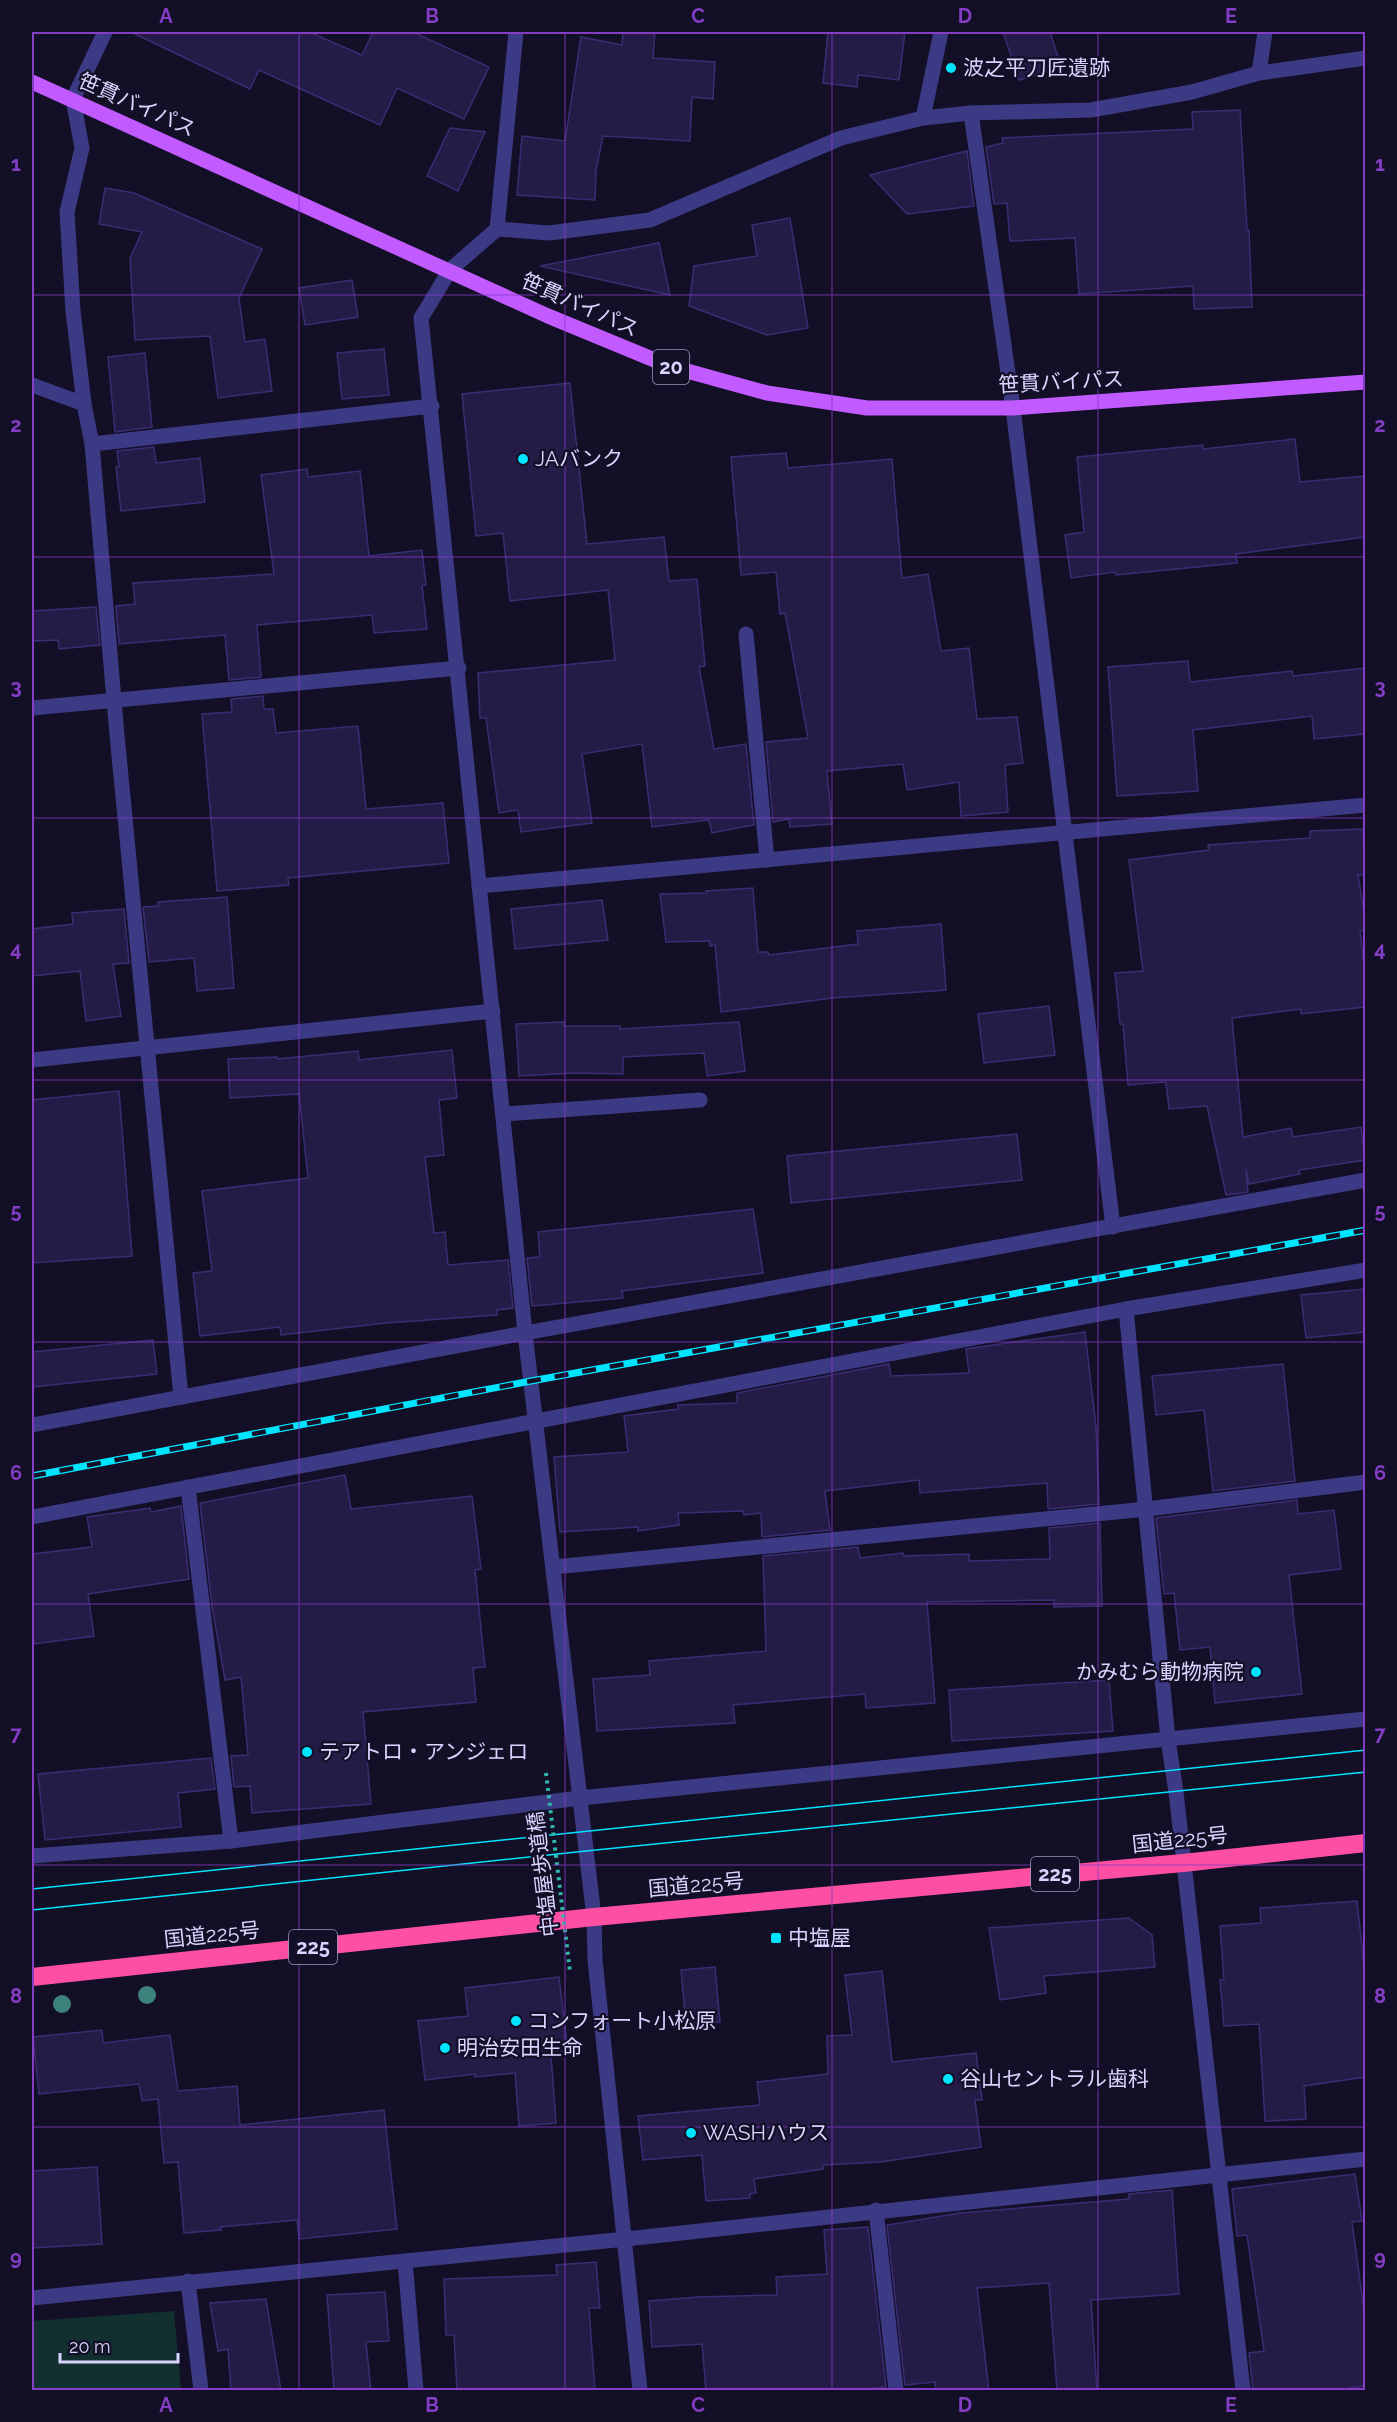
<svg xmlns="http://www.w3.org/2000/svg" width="1397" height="2422" viewBox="0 0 1397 2422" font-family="Raleway,'Noto Sans JP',sans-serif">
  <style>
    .green { fill: #12302f }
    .building { fill: #241b47; stroke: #3b2d73; stroke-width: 1.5 }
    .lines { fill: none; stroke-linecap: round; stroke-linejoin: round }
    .minor { stroke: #3d3a85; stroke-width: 15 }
    .major { stroke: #c25bff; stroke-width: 15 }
    .highway { stroke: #ff4fa3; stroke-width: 18 }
    .tram { stroke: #00e5ff; stroke-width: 1.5 }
    .rail-casing { stroke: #00e5ff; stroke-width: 7 }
    .rail { stroke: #130f26; stroke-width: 4.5; stroke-dasharray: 14; stroke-linecap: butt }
    .path-bridge { stroke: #2fb8b0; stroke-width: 4; stroke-dasharray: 3 4.5; stroke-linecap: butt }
    .tree { fill: #3d827b }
    .grid { fill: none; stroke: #843dc5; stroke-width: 1.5; stroke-opacity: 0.55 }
    .poi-dot { fill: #00e5ff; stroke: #130f26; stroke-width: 2 }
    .labels { text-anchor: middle; stroke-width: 4.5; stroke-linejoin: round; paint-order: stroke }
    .shield { fill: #130f26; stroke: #9e99be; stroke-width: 1.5 }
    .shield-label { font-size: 20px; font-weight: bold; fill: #d9d4ff }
    .poi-label { font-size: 21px; fill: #d9d4ff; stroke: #130f26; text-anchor: start }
    .street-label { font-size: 21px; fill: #d9d4ff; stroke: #130f26 }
    .neatline { fill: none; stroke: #843dc5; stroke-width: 2 }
    .grid-label { font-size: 20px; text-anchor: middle; font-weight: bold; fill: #843dc5 }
  </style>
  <rect width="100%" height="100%" fill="#130f26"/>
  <polygon class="green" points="174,2311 181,2390 32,2390 32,2321"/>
  <g class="building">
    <polygon points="131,32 309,32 362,55 373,32 413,32 489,67 464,119 397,88 380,125 259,70 250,89"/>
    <polygon points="623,32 655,32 653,58 715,62 713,99 692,97 690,141 603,136 596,170 595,200 517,195 522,136 565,141 581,37 622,45"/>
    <polygon points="828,32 905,32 899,80 858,75 857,87 823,83"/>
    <polygon points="1003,32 1050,32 1061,67 1019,80"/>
    <polygon points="1240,110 1247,230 1249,230 1252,307 1194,309 1193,286 1079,294 1075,238 1010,241 1007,203 994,204 986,147 1003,143 1002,138 1193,129 1192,112"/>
    <polygon points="450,128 485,132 458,191 427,176"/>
    <polygon points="967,151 974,206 907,214 870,175"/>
    <polygon points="105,188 134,193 262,249 239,298 245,342 265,339 272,391 218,398 210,336 135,340 130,258 142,232 99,224"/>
    <polygon points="790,218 808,328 767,335 689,306 694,266 757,256 752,225"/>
    <polygon points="659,243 670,295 540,266"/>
    <polygon points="352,280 358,317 305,325 299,288"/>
    <polygon points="384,349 389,395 342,399 337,353"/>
    <polygon points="145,353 152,427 115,432 108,357"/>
    <polygon points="570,383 587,544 664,537 669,581 697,579 705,666 699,667 714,749 746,744 754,825 712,833 709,820 652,827 642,744 582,754 592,823 521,832 518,810 499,813 486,718 480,718 478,673 615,660 608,590 510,601 503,533 476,536 462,394"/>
    <polygon points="1295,439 1300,482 1365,476 1365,537 1236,554 1237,563 1116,575 1115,572 1071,578 1065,535 1084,532 1077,457 1203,445 1203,449"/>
    <polygon points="154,447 156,463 200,458 205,502 121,511 116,467 119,467 117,451"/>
    <polygon points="786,453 788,468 892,459 902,578 928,574 941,651 969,648 977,719 1017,717 1023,763 1005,765 1008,812 961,816 959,782 907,790 903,764 827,771 832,824 790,827 789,819 773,822 766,742 808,738 785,613 780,614 776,572 741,575 731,457"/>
    <polygon points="307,469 308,477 360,471 369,556 422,550 426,585 422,586 427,629 374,633 372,615 257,625 261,677 229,680 225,635 119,644 116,606 135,604 133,583 274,574 261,475"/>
    <polygon points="96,607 100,645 59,649 58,640 32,641 32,611"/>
    <polygon points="1188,661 1190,682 1292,671 1293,676 1365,668 1365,734 1314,739 1312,716 1193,730 1198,791 1117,796 1108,667"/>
    <polygon points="263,696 264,709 273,709 276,733 358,726 366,809 443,803 449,863 288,878 289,885 217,891 202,714 232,712 231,699"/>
    <polygon points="1363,829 1365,875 1358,875 1365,919 1365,930 1360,931 1365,973 1365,1007 1301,1014 1301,1009 1232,1018 1243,1137 1291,1128 1293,1137 1361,1127 1365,1160 1299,1170 1300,1174 1249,1184 1246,1169 1248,1192 1226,1195 1207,1106 1169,1109 1166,1082 1128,1085 1123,1024 1120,1024 1115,973 1143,971 1129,860 1209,850 1208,845 1310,838 1310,831"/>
    <polygon points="753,888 758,952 768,952 769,955 858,944 857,931 941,924 946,990 833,998 721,1012 715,945 710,946 710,941 666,942 660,894 706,893 706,891"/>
    <polygon points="227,897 234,988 197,991 194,958 149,962 143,907 158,906 158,902"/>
    <polygon points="602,900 608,940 515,949 511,909"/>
    <polygon points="124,909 129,963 113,964 121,1016 86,1021 80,971 32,976 32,929 73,924 72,913"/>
    <polygon points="1049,1006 1055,1055 984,1063 978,1014"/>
    <polygon points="564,1022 564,1026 620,1026 620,1029 739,1022 745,1071 707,1076 704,1053 623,1057 623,1074 576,1073 519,1076 516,1024"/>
    <polygon points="452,1050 457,1098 439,1100 444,1155 425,1157 434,1233 445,1232 448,1265 508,1260 513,1308 497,1310 497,1315 386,1323 281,1335 280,1327 200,1336 193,1273 212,1271 202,1191 308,1178 299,1094 230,1098 228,1059 277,1057 277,1059 358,1051 359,1060"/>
    <polygon points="119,1091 132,1256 32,1263 32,1100"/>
    <polygon points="1017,1134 1022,1180 791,1203 787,1156"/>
    <polygon points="753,1209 763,1273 622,1291 623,1298 532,1306 527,1258 540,1257 538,1232"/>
    <polygon points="1365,1289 1365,1332 1306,1338 1301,1295"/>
    <polygon points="1085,1332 1096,1427 1099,1504 1048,1509 1047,1483 920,1493 919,1480 825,1491 830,1530 762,1537 761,1513 744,1515 743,1511 678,1513 679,1525 638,1531 638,1527 560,1532 554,1457 628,1452 624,1416 678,1409 678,1405 737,1403 737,1393 889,1364 891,1376 969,1373 966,1349"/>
    <polygon points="153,1340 157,1374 32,1387 32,1352"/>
    <polygon points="1283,1364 1295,1481 1213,1491 1204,1410 1156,1415 1152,1376"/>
    <polygon points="345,1475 351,1509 472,1496 481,1569 475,1570 485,1667 473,1668 476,1702 363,1712 371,1804 252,1813 250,1786 234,1787 231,1756 248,1755 241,1677 225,1680 212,1606 200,1503"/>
    <polygon points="1297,1500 1298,1514 1334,1510 1341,1569 1289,1575 1302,1694 1215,1703 1210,1647 1180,1650 1174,1593 1164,1594 1156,1518"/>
    <polygon points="181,1506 189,1579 88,1594 94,1636 34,1644 32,1625 32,1554 92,1547 87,1517 150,1508 151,1512"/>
    <polygon points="1100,1523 1102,1606 1054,1607 1054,1600 927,1602 935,1703 866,1708 865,1694 733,1705 735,1723 597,1731 593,1679 650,1675 649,1661 766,1651 763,1556 858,1547 860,1558 903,1553 904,1556 969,1554 969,1561 1050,1559 1049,1528"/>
    <polygon points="1109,1680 1113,1731 952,1741 949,1690"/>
    <polygon points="211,1758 215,1789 178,1793 181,1827 45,1840 38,1774"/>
    <polygon points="1357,1901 1365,1975 1365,2077 1304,2086 1306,2119 1265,2121 1259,2024 1224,2026 1220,1980 1224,1980 1220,1926 1261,1923 1260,1908"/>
    <polygon points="1129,1918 1152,1935 1155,1967 1044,1976 1046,1993 1000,2000 989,1928"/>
    <polygon points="715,1967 720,2022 686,2025 681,1970"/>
    <polygon points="882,1971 892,2062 976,2053 982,2100 975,2100 981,2147 880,2162 823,2165 823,2169 754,2179 756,2193 750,2194 750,2198 706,2201 702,2155 643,2160 638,2116 760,2105 757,2082 828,2074 827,2036 852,2035 845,1975"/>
    <polygon points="559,1977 568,2053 551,2055 556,2123 519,2126 515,2073 475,2077 475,2074 425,2080 418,2021 468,2016 465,1988"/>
    <polygon points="102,2030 103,2043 170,2035 178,2091 237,2086 240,2125 384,2110 397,2229 299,2239 297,2220 220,2227 221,2230 184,2233 178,2162 164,2163 158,2099 142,2101 139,2084 39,2094 33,2037"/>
    <polygon points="97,2167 102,2244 32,2248 32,2171"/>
    <polygon points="1355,2174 1362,2221 1352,2222 1365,2318 1365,2386 1328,2391 1253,2391 1249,2353 1264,2351 1247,2235 1237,2236 1232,2189"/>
    <polygon points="1172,2190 1179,2294 1091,2300 1097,2391 1057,2391 1049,2283 977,2288 989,2391 936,2391 935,2382 905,2385 887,2225 960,2213 1129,2199 1129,2194"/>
    <polygon points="868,2227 886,2387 849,2391 706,2391 702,2344 652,2347 649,2301 698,2297 777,2295 776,2277 827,2274 824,2230"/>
    <polygon points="596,2262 600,2308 589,2308 595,2391 457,2391 454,2335 446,2335 444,2279 557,2275 556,2265"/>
    <polygon points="385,2292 389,2341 366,2342 371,2391 334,2391 327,2295"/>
    <polygon points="266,2299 281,2391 231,2391 228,2349 218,2351 210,2303"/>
  </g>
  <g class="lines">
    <g class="minor">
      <polyline points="105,32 73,99 82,148 67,212 73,311 84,404 92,444 117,735 181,1397"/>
      <polyline points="1259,73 1265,32"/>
      <polyline points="971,113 1013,408 1113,1227"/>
      <polyline points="923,118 941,32"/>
      <polyline points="497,229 516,32"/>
      <polyline points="32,385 84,404"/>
      <polyline points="92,444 432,406"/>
      <polyline points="746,634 767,860"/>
      <polyline points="32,708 459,668"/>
      <polyline points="479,886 1366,805"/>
      <polyline points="32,1060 493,1011"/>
      <polyline points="503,1114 700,1100"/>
      <polyline points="1126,1309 1168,1739 1176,1792 1243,2390"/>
      <polyline points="32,1425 525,1333 1366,1180"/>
      <polyline points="188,1487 231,1841"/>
      <polyline points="32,1517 1126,1309 1366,1270"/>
      <polyline points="554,1567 1147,1509 1366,1482"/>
      <polyline points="32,1856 231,1841 580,1798 1366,1719"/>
      <polyline points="876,2210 896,2390"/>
      <polyline points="405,2261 416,2390"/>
      <polyline points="188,2281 201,2390"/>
      <polyline points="32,2298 626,2239 1366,2159"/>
      <polyline points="640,2390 595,1960 594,1917 525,1333 421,318 450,270 497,229 549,233 650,220 841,138 923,118 971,113 1091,110 1192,92 1259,73 1366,58"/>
    </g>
    <polyline class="major" points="32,82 548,316 669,366 767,393 867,408 1013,408 1366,382"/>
    <polyline class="highway" points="32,1977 594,1917 1183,1863 1366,1843"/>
    <g class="tram">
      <polyline points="32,1889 1366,1750"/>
      <polyline points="32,1910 586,1851 1366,1772"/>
    </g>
    <defs>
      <polyline id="rail" points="32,1476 531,1381 1366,1230"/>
    </defs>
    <use href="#rail" class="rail-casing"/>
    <use href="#rail" class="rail"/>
    <polyline class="path-bridge" points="546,1773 570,1972"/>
  </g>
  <g class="tree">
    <circle cx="147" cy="1995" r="9"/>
    <circle cx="62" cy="2004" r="9"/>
  </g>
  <path class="grid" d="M 299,32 L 299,2390M 565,32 L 565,2390M 832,32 L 832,2390M 1098,32 L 1098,2390M 32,295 L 1366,295M 32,557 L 1366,557M 32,818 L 1366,818M 32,1080 L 1366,1080M 32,1342 L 1366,1342M 32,1604 L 1366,1604M 32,1865 L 1366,1865M 32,2127 L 1366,2127"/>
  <g class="poi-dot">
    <circle cx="951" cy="68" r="6"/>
    <circle cx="523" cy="459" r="6"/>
    <circle cx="1256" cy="1672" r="6"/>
    <circle cx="307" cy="1752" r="6"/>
    <rect x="770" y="1932" width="12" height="12" rx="3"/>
    <circle cx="516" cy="2021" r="6"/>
    <circle cx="445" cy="2048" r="6"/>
    <circle cx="948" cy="2079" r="6"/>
    <circle cx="691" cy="2133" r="6"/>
  </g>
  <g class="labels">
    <g class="shield">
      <rect x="653" y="350" width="36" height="34" rx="4.5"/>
      <rect x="1031" y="1857" width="48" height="34" rx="4.5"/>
      <rect x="289" y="1930" width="48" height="34" rx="4.5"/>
    </g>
    <g class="shield-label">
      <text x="671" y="374">20</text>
      <text x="1055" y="1881">225</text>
      <text x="313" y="1954">225</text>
    </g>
    <g class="poi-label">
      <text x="963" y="75">波之平刀匠遺跡</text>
      <text x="535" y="466">JAバンク</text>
      <text x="1244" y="1679" text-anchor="end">かみむら動物病院</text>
      <text x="319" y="1759">テアトロ・アンジェロ</text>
      <text x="788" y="1945">中塩屋</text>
      <text x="528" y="2028">コンフォート小松原</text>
      <text x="457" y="2055">明治安田生命</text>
      <text x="960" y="2086">谷山セントラル歯科</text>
      <text x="703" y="2140">WASHハウス</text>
    </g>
    <g class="street-label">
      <text transform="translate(137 105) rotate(24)" y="7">笹貫バイパス</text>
      <text transform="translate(580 305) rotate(24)" y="7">笹貫バイパス</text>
      <text transform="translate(1061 382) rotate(-3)" y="7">笹貫バイパス</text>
      <text transform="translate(1180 1840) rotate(-6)" y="7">国道225号</text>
      <text transform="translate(543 1874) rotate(-97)" y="7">中塩屋歩道橋</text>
      <text transform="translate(696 1885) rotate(-5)" y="7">国道225号</text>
      <text transform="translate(212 1935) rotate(-6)" y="7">国道225号</text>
    </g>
  </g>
  <rect width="1397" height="2422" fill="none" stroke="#130f26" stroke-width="66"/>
  <path d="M60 2353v9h118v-9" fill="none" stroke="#d9d4ff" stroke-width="3"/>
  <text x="69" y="2353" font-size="18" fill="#d9d4ff" stroke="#130f26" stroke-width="4.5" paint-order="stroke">20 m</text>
  <rect x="33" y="33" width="1331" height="2356" class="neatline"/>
  <g class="grid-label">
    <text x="166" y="23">A</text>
    <text x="432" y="23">B</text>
    <text x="698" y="23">C</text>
    <text x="965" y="23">D</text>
    <text x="1231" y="23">E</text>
    <text x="16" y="171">1</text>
    <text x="1380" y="171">1</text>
    <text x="16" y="432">2</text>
    <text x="1380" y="432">2</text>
    <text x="16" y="694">3</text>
    <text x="1380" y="694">3</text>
    <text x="16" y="956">4</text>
    <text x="1380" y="956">4</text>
    <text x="16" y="1218">5</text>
    <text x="1380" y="1218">5</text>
    <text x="16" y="1480">6</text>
    <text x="1380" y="1480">6</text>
    <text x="16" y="1741">7</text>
    <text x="1380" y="1741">7</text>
    <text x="16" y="2003">8</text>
    <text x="1380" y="2003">8</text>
    <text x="16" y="2265">9</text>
    <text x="1380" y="2265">9</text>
    <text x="166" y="2412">A</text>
    <text x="432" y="2412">B</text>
    <text x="698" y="2412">C</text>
    <text x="965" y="2412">D</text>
    <text x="1231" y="2412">E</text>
  </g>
</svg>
